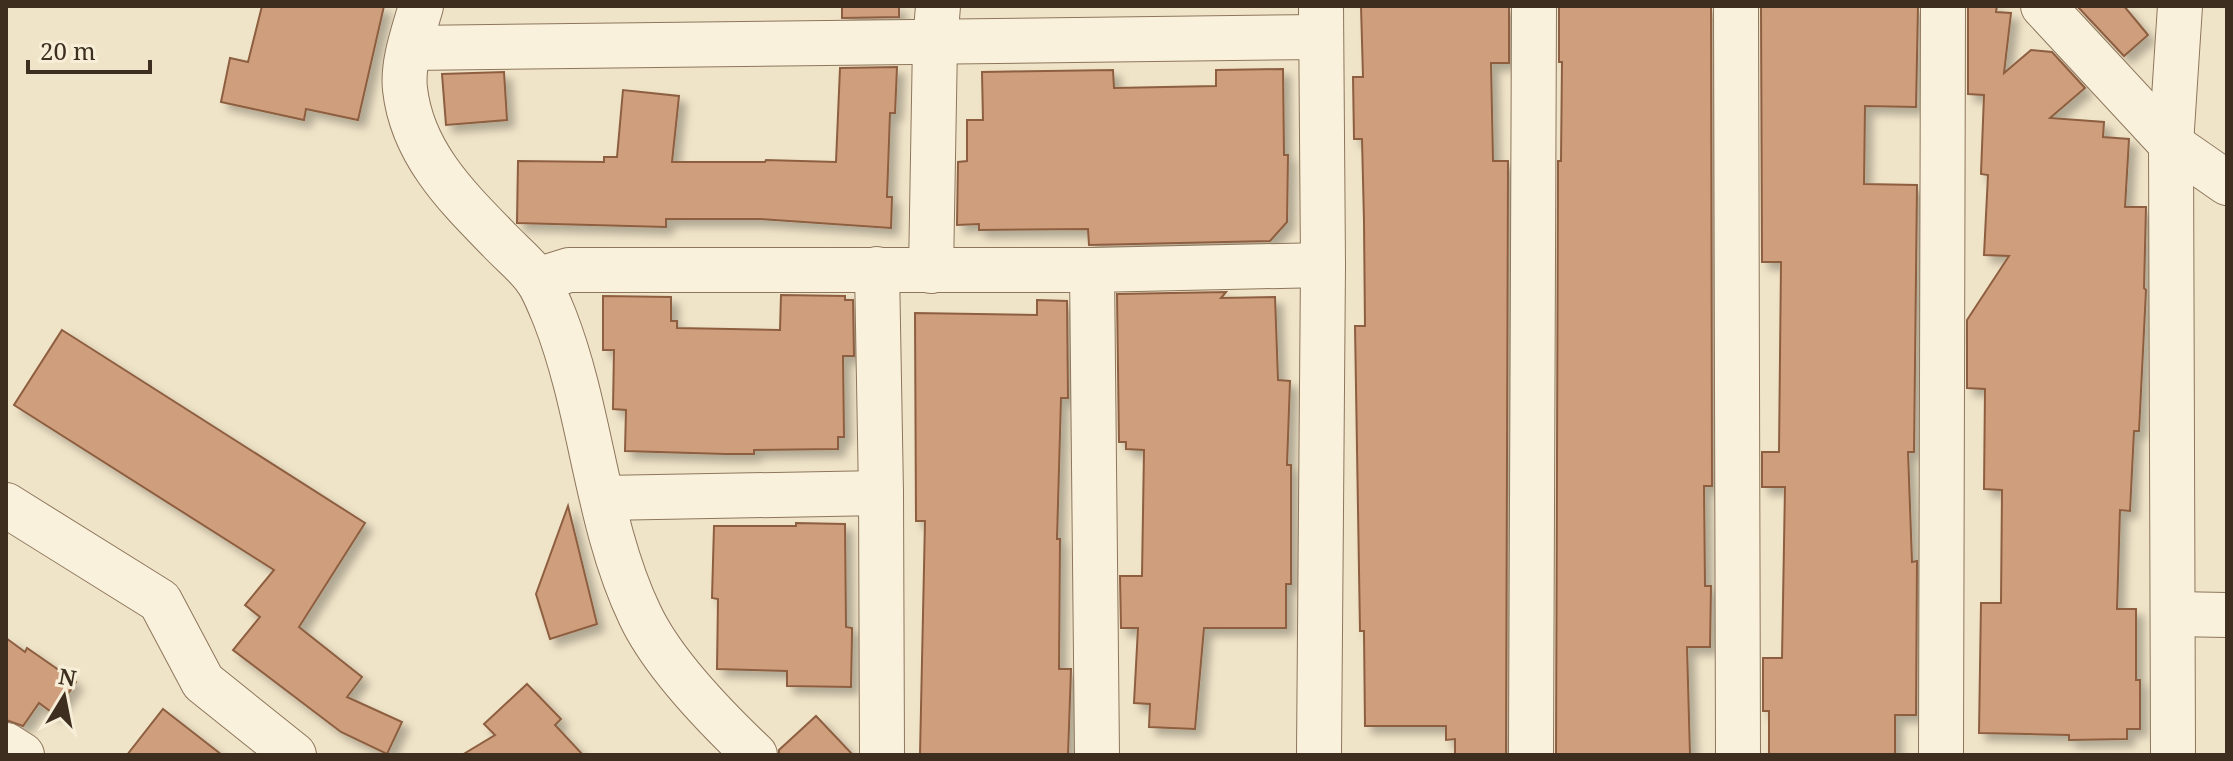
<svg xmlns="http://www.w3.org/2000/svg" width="2233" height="761" viewBox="0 0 2233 761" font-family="'Noto Serif',serif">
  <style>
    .building { fill: #cf9f7d; stroke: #8d5f41; stroke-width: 2; filter: url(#shadow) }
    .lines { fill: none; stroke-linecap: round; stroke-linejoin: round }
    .minor-casing { stroke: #8d765c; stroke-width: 46 }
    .tertiary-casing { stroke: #8d765c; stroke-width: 46 }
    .minor { stroke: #faf1dc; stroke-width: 44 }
    .tertiary { stroke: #faf1dc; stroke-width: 44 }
  </style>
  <defs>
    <filter id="shadow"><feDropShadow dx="7" dy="7" stdDeviation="4" flood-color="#0004"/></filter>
  </defs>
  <rect width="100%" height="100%" fill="#f0e4c8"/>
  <g class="building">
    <polygon points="262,6 384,6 358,120 306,109 304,120 221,102 230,58 248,62"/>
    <polygon points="842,6 899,6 899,17 842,18"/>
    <polygon points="1361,6 1509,6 1509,63 1491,63 1493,161 1508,161 1506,755 1455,755 1455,739 1446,740 1446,726 1365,726 1364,631 1360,631 1355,326 1365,326 1364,221 1362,139 1354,139 1353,77 1363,77"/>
    <polygon points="1559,6 1711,6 1712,486 1704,486 1705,586 1711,586 1710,647 1687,647 1690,755 1556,755 1558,161 1561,161 1562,62 1559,62"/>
    <polygon points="1761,6 1918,6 1916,107 1865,106 1864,184 1917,185 1914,452 1908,452 1912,562 1917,561 1916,715 1895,715 1895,755 1769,755 1769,711 1763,711 1763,658 1782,658 1785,487 1762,487 1762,452 1779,452 1781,262 1762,262"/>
    <polygon points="1968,6 1997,6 1996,12 2011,13 2004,73 2031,50 2052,52 2085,88 2050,118 2104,122 2103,137 2129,139 2125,207 2146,207 2144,288 2146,290 2139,431 2134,431 2130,511 2120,510 2117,609 2136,609 2136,680 2140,680 2140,729 2127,729 2127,739 2069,740 2069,735 1979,733 1981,603 2001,603 2002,490 1984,489 1985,389 1967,388 1967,320 2009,256 1984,255 1988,175 1981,174 1984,95 1968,94"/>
    <polygon points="2077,6 2124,6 2148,35 2124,56"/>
    <polygon points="897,67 895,113 890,113 887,197 892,197 891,228 760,219 666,219 666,227 517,223 518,161 604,162 604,157 617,157 623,90 679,96 672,162 765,162 766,160 836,162 840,68"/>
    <polygon points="1283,69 1284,155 1288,155 1287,222 1270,241 1089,245 1088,229 979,230 979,224 957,225 958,162 967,161 967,120 983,120 982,72 1113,70 1114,88 1216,86 1216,70"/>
    <polygon points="504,72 507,120 446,125 442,74"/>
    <polygon points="1226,292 1221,298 1275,297 1278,380 1290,381 1287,465 1291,465 1291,584 1286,584 1286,628 1204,628 1195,729 1149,727 1150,704 1134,703 1138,628 1121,628 1120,576 1142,576 1144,450 1126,449 1126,442 1119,442 1117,294"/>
    <polygon points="781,295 845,296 845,300 853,300 854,356 843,356 844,437 838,437 838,449 754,450 754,454 726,454 625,451 626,410 613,409 614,350 603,350 603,296 671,297 671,321 677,321 677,328 780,330"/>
    <polygon points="1037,300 1067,301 1068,398 1061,398 1057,539 1060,539 1059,669 1071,669 1068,755 920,755 925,521 916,521 915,313 1037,315"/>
    <polygon points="62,330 365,523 299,627 362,677 347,697 402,722 387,754 341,732 233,650 260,617 245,605 274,570 14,405"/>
    <polygon points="568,506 597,624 550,639 536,594"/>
    <polygon points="796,523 845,524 846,627 852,628 852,634 851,687 787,686 787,671 717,669 718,599 712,598 714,526 796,526"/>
    <polygon points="6,638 25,652 27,648 76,682 54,714 39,703 23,726 6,720"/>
    <polygon points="527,684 561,719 555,725 583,755 462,755 495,735 484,724"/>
    <polygon points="163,709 222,755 127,755"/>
    <polygon points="816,716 853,755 779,755 779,750"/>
  </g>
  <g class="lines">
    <defs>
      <g id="minor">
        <polyline points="1736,6 1738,755"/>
        <polyline points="2043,6 2171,144 2227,183"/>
        <polyline points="410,48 1321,37"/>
        <polyline points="877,269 881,493 882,755"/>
        <polyline points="1092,270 1097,755"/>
        <polyline points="931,271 935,43 938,6"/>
        <polyline points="537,280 569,270 1092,270 1323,265"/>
        <polyline points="603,498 881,493"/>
        <polyline points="6,505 160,601 203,682 294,755"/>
        <polyline points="2173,614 2227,615"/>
        <polyline points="6,745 22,755"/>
        <polyline points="1531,755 1534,6"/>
        <polyline points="1941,755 1943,6"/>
        <polyline points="2173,755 2171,144 2180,6"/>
      </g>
      <g id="tertiary">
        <path d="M 421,6 C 414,31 402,63 405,89 C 412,153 457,197 499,240 C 511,253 527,265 537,280 C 544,290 550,306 555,318 C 592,413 596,523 640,615 C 662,662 717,719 755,755"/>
        <polyline points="1319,754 1323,265 1321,6"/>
      </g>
    </defs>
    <use href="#minor" class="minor-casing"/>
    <use href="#tertiary" class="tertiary-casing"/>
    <use href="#minor" class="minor"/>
    <use href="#tertiary" class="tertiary"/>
  </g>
  <rect width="2233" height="761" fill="none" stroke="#3d2e20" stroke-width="16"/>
  <g transform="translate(64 697) rotate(10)" stroke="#f7eed8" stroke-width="6" paint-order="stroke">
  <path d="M0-6L14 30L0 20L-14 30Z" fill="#3d2e20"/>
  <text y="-12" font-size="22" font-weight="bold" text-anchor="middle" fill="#3d2e20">N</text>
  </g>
  <path d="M28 60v12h122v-12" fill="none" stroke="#3d2e20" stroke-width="4"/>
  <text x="40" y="60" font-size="24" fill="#3d2e20" stroke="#f7eed8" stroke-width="6" paint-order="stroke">20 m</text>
</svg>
